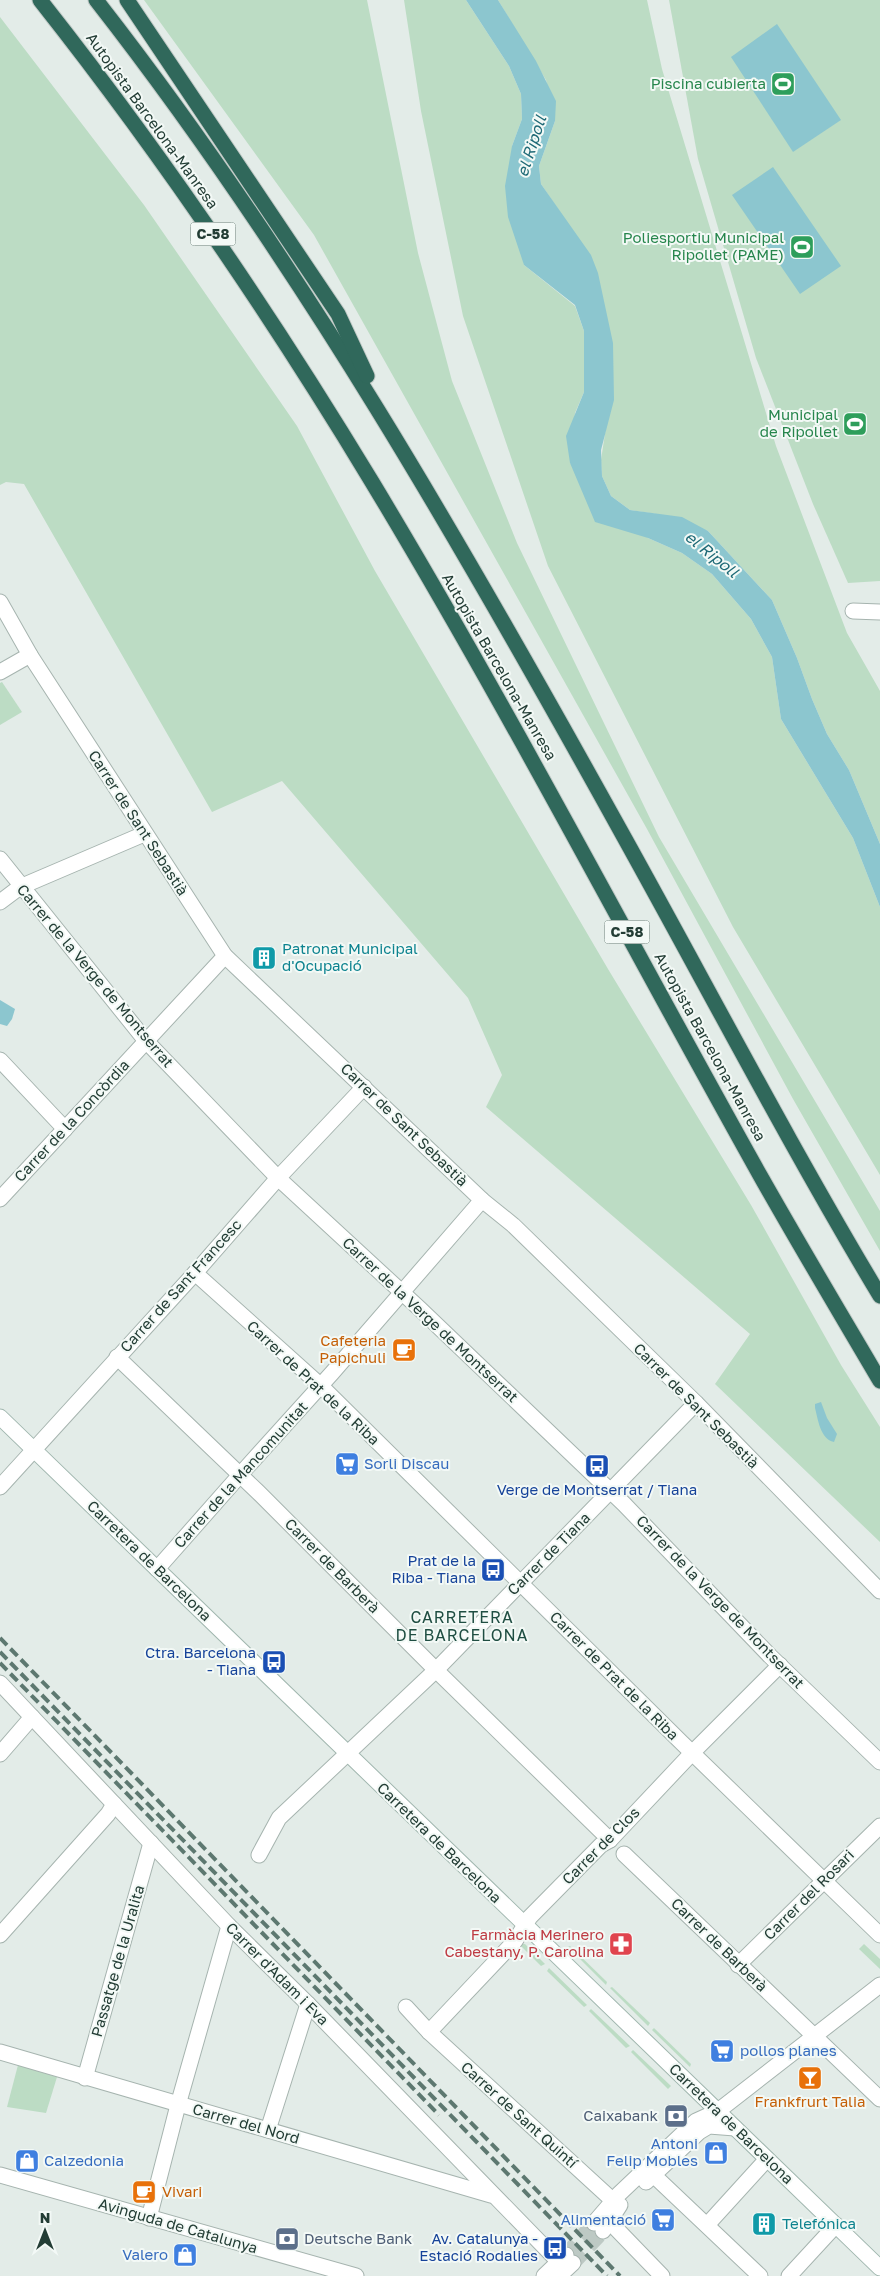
<svg xmlns="http://www.w3.org/2000/svg" width="880" height="2276" viewBox="0 0 880 2276" font-family="'Golos Text',sans-serif">
  <style>
    .green { fill: #bcdcc4 }
    .water { fill: #8cc6cf }
    .lines { fill: none; stroke-linecap: round; stroke-linejoin: round }
    .street-tunnel { stroke: #bdc9c4; stroke-width: 15; stroke-dasharray: 15 8; stroke-linecap: butt }
    .street-casing { stroke: #a6b4af; stroke-width: 17 }
    .secondary-casing { stroke: #a1b7af; stroke-width: 17 }
    .highway-casing { stroke: #c1c9c6; stroke-width: 17 }
    .street { stroke: #fff; stroke-width: 15 }
    .secondary { stroke: #fff; stroke-width: 15 }
    .highway { stroke: #30685b; stroke-width: 15 }
    .rail { stroke: #5d7870; stroke-width: 4; stroke-dasharray: 10 5; stroke-linecap: butt }
    .labels { text-anchor: middle; stroke-width: 4; stroke-linejoin: round; paint-order: stroke }
    .shield { fill: #f3f9f6; stroke: #61756f; stroke-width: 1 }
    .shield-label { font-size: 14px; font-weight: bold; fill: #233d35 }
    .leisure-label { font-size: 15px; fill: #27864d; stroke: #f3f9f6; text-anchor: end }
    .street-label { font-size: 15px; fill: #233d35; stroke: #f3f9f6 }
    .culture-label { font-size: 15px; fill: #0d838f; stroke: #f3f9f6; text-anchor: start }
    .food-label { font-size: 15px; fill: #c56008; stroke: #f3f9f6; text-anchor: end }
    .shop-label { font-size: 15px; fill: #366cbe; stroke: #f3f9f6; text-anchor: start }
    .transit-label { font-size: 15px; fill: #164399; stroke: #f3f9f6; text-anchor: end }
    .health-label { font-size: 15px; fill: #be3a42; stroke: #f3f9f6; text-anchor: end }
    .service-label { font-size: 15px; fill: #4e5e75; stroke: #f3f9f6; text-anchor: end }
    .water-label { font-size: 16px; font-style: italic; fill: #1f6a77; stroke: #f3f9f6 }
    .neighbourhood-label { font-size: 16px; letter-spacing: 1px; fill: #1f4e42; stroke: #f3f9f6 }
  </style>
  <rect width="100%" height="100%" fill="#e3ece8"/>
  <g class="green">
    <polygon points="144,0 367,0 418,253 452,381 517,543 659,837 880,1211 880,1251 793,1099 647,829 314,235"/>
    <polygon points="404,0 466,0 509,66 521,94 522,119 512,146 524,265 575,306 584,331 584,392 575,413 570,463 648,538 682,553 712,574 751,619 772,657 781,719 853,838 880,907 880,1175 733,927 548,566 463,316 421,111"/>
    <polygon points="498,0 647,0 662,69 776,446 847,633 880,691 880,844 849,770 827,734 812,699 797,658 772,600 708,531 656,514 630,510 611,496 602,476 601,460 606,427 564,218 541,184 539,166 555,121 546,80"/>
    <polygon points="669,0 880,0 880,581 848,583 813,504 756,358 698,159"/>
    <polygon points="0,17 144,205 297,426 375,571 608,969 751,1205 841,1365 880,1427 880,1542 715,1384 750,1334 486,1107 502,1075 468,998 282,781 212,812 24,484 6,482 0,485"/>
    <polygon points="2,682 22,712 0,725 0,683"/>
    <polygon points="522,1944 525,1944 545,1964 541,1966 520,1945"/>
    <polygon points="864,1944 880,1959 880,1969 859,1949"/>
    <polygon points="570,1946 607,1982 606,1985 568,1947"/>
    <polygon points="549,1968 587,2005 584,2007 547,1971"/>
    <polygon points="612,1987 650,2023 648,2026 610,1988"/>
    <polygon points="591,2009 630,2046 626,2048 589,2011"/>
    <polygon points="654,2028 691,2064 690,2067 652,2030"/>
    <polygon points="633,2050 671,2086 668,2089 631,2052"/>
    <polygon points="18,2065 57,2077 46,2113 7,2107"/>
  </g>
  <g class="water">
    <polygon points="466,0 498,0 536,61 556,101 555,121 539,166 541,184 591,255 598,273 613,343 614,400 601,450 602,476 611,496 630,510 682,517 708,531 772,600 797,658 812,699 827,734 849,770 880,844 880,907 853,838 781,719 772,657 751,619 712,574 682,553 648,538 595,522 570,463 566,436 584,392 584,331 575,305 524,265 508,217 505,186 512,146 522,119 521,94 509,66"/>
    <polygon points="777,24 841,120 793,152 731,57"/>
    <polygon points="773,167 841,266 800,294 732,195"/>
    <polygon points="0,1000 15,1009 12,1019 7,1026 0,1024"/>
    <path d="M 821,1402 L 827,1418 L 837,1434 L 834,1442 C 820,1439 818,1419 815,1408 L 815,1404 Z"/>
  </g>
  <g class="lines">
    <g class="street-tunnel">
      <polyline points="566,2255 594,2223"/>
      <polyline points="573,2263 603,2231"/>
    </g>
    <defs>
      <g id="street">
        <polyline points="0,602 30,655 225,956 482,1200 513,1225 696,1403 880,1591"/>
        <polyline points="853,611 880,612"/>
        <polyline points="0,672 30,655"/>
        <polyline points="0,859 146,1041 278,1178 420,1309 624,1504 770,1656 880,1762"/>
        <polyline points="0,902 20,887 144,834"/>
        <polyline points="0,1060 65,1129"/>
        <polyline points="0,1199 225,956"/>
        <polyline points="195,1273 320,1385 682,1743 880,1935"/>
        <polyline points="117,1357 258,1492 443,1677 610,1840"/>
        <polyline points="0,1487 195,1273 278,1178 364,1087"/>
        <polyline points="157,1569 247,1467 332,1373 482,1200"/>
        <polyline points="0,1683 229,1926 308,2004 559,2262"/>
        <polyline points="0,1754 32,1717"/>
        <polyline points="624,1854 880,2099"/>
        <polyline points="259,1855 279,1818 436,1670 696,1403"/>
        <polyline points="0,1935 108,1814 114,1804"/>
        <polyline points="738,1965 880,1826"/>
        <polyline points="406,2007 429,2032 609,2197 613,2201 615,2211"/>
        <polyline points="429,2032 515,1941 530,1917 601,1845 610,1840 692,1753 780,1665"/>
        <polyline points="0,2052 491,2195"/>
        <polyline points="85,2078 151,1843"/>
        <polyline points="268,2130 308,2004"/>
        <polyline points="646,2168 760,2276"/>
        <polyline points="0,2175 356,2276"/>
        <polyline points="646,2182 699,2132 709,2126 735,2128"/>
        <polyline points="603,2215 662,2276"/>
        <polyline points="149,2218 178,2105 229,1926"/>
        <polyline points="594,2223 619,2194 696,2121 718,2111 880,1985"/>
        <polyline points="707,2225 767,2159"/>
        <polyline points="603,2231 620,2205"/>
        <polyline points="544,2276 566,2255"/>
        <polyline points="559,2276 573,2263"/>
        <polyline points="789,2276 836,2225"/>
      </g>
      <polyline id="secondary" points="0,1417 880,2268"/>
      <g id="highway">
        <path d="M 40,0 C 161,153 271,315 372,482 C 509,709 631,945 761,1177 C 800,1246 840,1313 880,1381"/>
        <path d="M 96,0 C 300,261 464,548 624,837 C 709,990 790,1146 880,1296"/>
        <polyline points="127,0 338,314 367,376"/>
      </g>
    </defs>
    <use href="#street" class="street-casing"/>
    <use href="#secondary" class="secondary-casing"/>
    <use href="#highway" class="highway-casing"/>
    <use href="#street" class="street"/>
    <use href="#secondary" class="secondary"/>
    <use href="#highway" class="highway"/>
    <g class="rail">
      <polyline points="0,1638 620,2276"/>
      <polyline points="0,1652 607,2276"/>
      <polyline points="0,1663 439,2115"/>
    </g>
  </g>
  <defs>
    <symbol id="stadium-square" viewBox="-11 -11 22 22"><rect x="-9" y="-9" width="18" height="18" rx="4" fill="#2e9e5b" stroke="#f3f9f6"/><path d="M0-5a6.5 5 0 1 0 0 10a6.5 5 0 1 0 0-10ZM-3.5-1.8h7v3.6h-7Z" fill="#fff"/></symbol>
    <symbol id="building-square" viewBox="-11 -11 22 22"><rect x="-9" y="-9" width="18" height="18" rx="4" fill="#0f9aa8" stroke="#f3f9f6"/><path d="M-4-6H4V6H1V3H-1V6H-4ZM-2.5-4.3h1.7v1.8h-1.7ZM.8-4.3h1.7v1.8H.8ZM-2.5-1h1.7V.8h-1.7ZM.8-1h1.7V.8H.8Z" fill="#fff"/></symbol>
    <symbol id="cafe-square" viewBox="-11 -11 22 22"><rect x="-9" y="-9" width="18" height="18" rx="4" fill="#e8710a" stroke="#f3f9f6"/><path d="M-5.5-4.5H6V0H3Q3 3.5 0 3.5H-2.5Q-5.5 3.5-5.5 0ZM3-3.2v2h1.7v-2ZM-6 4.5H4V6H-6Z" fill="#fff"/></symbol>
    <symbol id="supermarket-square" viewBox="-11 -11 22 22"><rect x="-9" y="-9" width="18" height="18" rx="4" fill="#3f7fe0" stroke="#f3f9f6"/><path d="M-6-5.5h2.5l.6 2H6L4.5 2H-2.5L-4.4-4H-6ZM-1.5 3.2a1.3 1.3 0 1 0 .1 0ZM3 3.2a1.3 1.3 0 1 0 .1 0Z" fill="#fff"/></symbol>
    <symbol id="bus-square" viewBox="-11 -11 22 22"><rect x="-9" y="-9" width="18" height="18" rx="4" fill="#1a4fb4" stroke="#f3f9f6"/><path d="M-5-6H5V4H4V6H2V4H-2V6H-4V4H-5ZM-3.5-4V0h7V-4ZM-3.5 1.2v1.5H-2V1.2ZM2 1.2v1.5H3.5V1.2Z" fill="#fff"/></symbol>
    <symbol id="pharmacy-square" viewBox="-11 -11 22 22"><rect x="-9" y="-9" width="18" height="18" rx="4" fill="#e0444e" stroke="#f3f9f6"/><path d="M-2-6h4v4h4v4h-4v4h-4v-4h-4v-4h4Z" fill="#fff"/></symbol>
    <symbol id="bar-square" viewBox="-11 -11 22 22"><rect x="-9" y="-9" width="18" height="18" rx="4" fill="#e8710a" stroke="#f3f9f6"/><path d="M-6-5H6L.8 .8V4.5H3.5V6h-7V4.5H-.8V.8Z" fill="#fff"/></symbol>
    <symbol id="bank-square" viewBox="-11 -11 22 22"><rect x="-9" y="-9" width="18" height="18" rx="4" fill="#5c6f8a" stroke="#f3f9f6"/><path d="M-6-4H6V4H-6ZM0-2.3a2.3 2.3 0 1 0 0 4.6a2.3 2.3 0 1 0 0-4.6Z" fill="#fff"/></symbol>
    <symbol id="shop-square" viewBox="-11 -11 22 22"><rect x="-9" y="-9" width="18" height="18" rx="4" fill="#3f7fe0" stroke="#f3f9f6"/><path d="M-5-2.5h2.3a2.7 3.5 0 0 1 5.4 0H5L5.5 6h-11ZM-1.5-2.5h3a1.5 2.3 0 0 0-3 0Z" fill="#fff"/></symbol>
  </defs>
  <g fill-rule="evenodd">
    <use href="#stadium-square" x="769" y="70" width="28" height="28"/>
    <use href="#stadium-square" x="788" y="233" width="28" height="28"/>
    <use href="#stadium-square" x="841" y="410" width="28" height="28"/>
    <use href="#building-square" x="250" y="944" width="28" height="28"/>
    <use href="#cafe-square" x="390" y="1336" width="28" height="28"/>
    <use href="#supermarket-square" x="333" y="1450" width="28" height="28"/>
    <use href="#bus-square" x="583" y="1452" width="28" height="28"/>
    <use href="#bus-square" x="479" y="1556" width="28" height="28"/>
    <use href="#bus-square" x="260" y="1648" width="28" height="28"/>
    <use href="#pharmacy-square" x="607" y="1930" width="28" height="28"/>
    <use href="#supermarket-square" x="708" y="2037" width="28" height="28"/>
    <use href="#bar-square" x="796" y="2064" width="28" height="28"/>
    <use href="#bank-square" x="662" y="2102" width="28" height="28"/>
    <use href="#shop-square" x="702" y="2139" width="28" height="28"/>
    <use href="#shop-square" x="13" y="2147" width="28" height="28"/>
    <use href="#cafe-square" x="130" y="2178" width="28" height="28"/>
    <use href="#supermarket-square" x="649" y="2206" width="28" height="28"/>
    <use href="#building-square" x="750" y="2210" width="28" height="28"/>
    <use href="#bank-square" x="273" y="2225" width="28" height="28"/>
    <use href="#bus-square" x="541" y="2234" width="28" height="28"/>
    <use href="#shop-square" x="171" y="2241" width="28" height="28"/>
  </g>
  <g class="labels">
    <g class="shield">
      <rect x="190.5" y="222.5" width="45" height="23" rx="4"/>
      <rect x="604.5" y="920.5" width="45" height="23" rx="4"/>
    </g>
    <g class="shield-label">
      <text x="213" y="239">C-58</text>
      <text x="627" y="937">C-58</text>
    </g>
    <g class="leisure-label">
      <text x="766" y="89">Piscina cubierta</text>
      <text x="784" y="243">Poliesportiu Municipal<tspan x="784" dy="17">Ripollet (PAME)</tspan></text>
      <text x="838" y="420">Municipal<tspan x="838" dy="17">de Ripollet</tspan></text>
    </g>
    <g class="street-label">
      <text transform="translate(152 121) rotate(54)" y="5">Autopista Barcelona-Manresa</text>
      <text transform="translate(499 667) rotate(60)" y="5">Autopista Barcelona-Manresa</text>
      <text transform="translate(138 823) rotate(57)" y="5">Carrer de Sant Sebastià</text>
      <text transform="translate(95 976) rotate(50)" y="5">Carrer de la Verge de Montserrat</text>
      <text transform="translate(710 1047) rotate(61)" y="5">Autopista Barcelona-Manresa</text>
      <text transform="translate(72 1121) rotate(-47)" y="5">Carrer de la Concòrdia</text>
      <text transform="translate(404 1125) rotate(44)" y="5">Carrer de Sant Sebastià</text>
      <text transform="translate(181 1286) rotate(-48)" y="5">Carrer de Sant Francesc</text>
      <text transform="translate(430 1320) rotate(43)" y="5">Carrer de la Verge de Montserrat</text>
      <text transform="translate(313 1383) rotate(43)" y="5">Carrer de Prat de la Riba</text>
      <text transform="translate(696 1406) rotate(45)" y="5">Carrer de Sant Sebastià</text>
      <text transform="translate(241 1475) rotate(-48)" y="5">Carrer de la Mancomunitat</text>
      <text transform="translate(549 1554) rotate(-45)" y="5">Carrer de Tiana</text>
      <text transform="translate(149 1561) rotate(44)" y="5">Carretera de Barcelona</text>
      <text transform="translate(332 1566) rotate(45)" y="5">Carrer de Barberà</text>
      <text transform="translate(720 1602) rotate(46)" y="5">Carrer de la Verge de Montserrat</text>
      <text transform="translate(614 1676) rotate(45)" y="5">Carrer de Prat de la Riba</text>
      <text transform="translate(439 1843) rotate(44)" y="5">Carretera de Barcelona</text>
      <text transform="translate(601 1846) rotate(-45)" y="5">Carrer de Clos</text>
      <text transform="translate(809 1895) rotate(-45)" y="5">Carrer del Rosari</text>
      <text transform="translate(719 1945) rotate(44)" y="5">Carrer de Barberà</text>
      <text transform="translate(118 1961) rotate(-74)" y="5">Passatge de la Uralita</text>
      <text transform="translate(277 1974) rotate(45)" y="5">Carrer d'Adam i Eva</text>
      <text transform="translate(519 2115) rotate(42)" y="5">Carrer de Sant Quintí</text>
      <text transform="translate(246 2124) rotate(16)" y="5">Carrer del Nord</text>
      <text transform="translate(731 2124) rotate(44)" y="5">Carretera de Barcelona</text>
      <text transform="translate(178 2226) rotate(16)" y="5">Avinguda de Catalunya</text>
    </g>
    <g class="culture-label">
      <text x="282" y="954">Patronat Municipal<tspan x="282" dy="17">d'Ocupació</tspan></text>
      <text x="782" y="2229">Telefónica</text>
    </g>
    <g class="food-label">
      <text x="386" y="1346">Cafeteria<tspan x="386" dy="17">Papichuli</tspan></text>
      <text x="810" y="2107" text-anchor="middle">Frankfrurt Talia</text>
      <text x="162" y="2197" text-anchor="start">Vivari</text>
    </g>
    <g class="shop-label">
      <text x="364" y="1469">Sorli Discau</text>
      <text x="740" y="2056">pollos planes</text>
      <text x="698" y="2149" text-anchor="end">Antoni<tspan x="698" dy="17">Felip Mobles</tspan></text>
      <text x="44" y="2166">Calzedonia</text>
      <text x="646" y="2225" text-anchor="end">Alimentació</text>
      <text x="168" y="2260" text-anchor="end">Valero</text>
    </g>
    <g class="transit-label">
      <text x="597" y="1495" text-anchor="middle">Verge de Montserrat / Tiana</text>
      <text x="476" y="1566">Prat de la<tspan x="476" dy="17">Riba - Tiana</tspan></text>
      <text x="256" y="1658">Ctra. Barcelona<tspan x="256" dy="17">- Tiana</tspan></text>
      <text x="538" y="2244">Av. Catalunya -<tspan x="538" dy="17">Estació Rodalies</tspan></text>
    </g>
    <g class="health-label">
      <text x="604" y="1940">Farmàcia Merinero<tspan x="604" dy="17">Cabestany, P. Carolina</tspan></text>
    </g>
    <g class="service-label">
      <text x="658" y="2121">Caixabank</text>
      <text x="304" y="2244" text-anchor="start">Deutsche Bank</text>
    </g>
    <g class="water-label">
      <text transform="translate(531 146) rotate(-72)" y="6">el Ripoll</text>
      <text transform="translate(712 554) rotate(39)" y="6">el Ripoll</text>
    </g>
    <g class="neighbourhood-label">
      <text x="462" y="1623">CARRETERA<tspan x="462" dy="18">DE BARCELONA</tspan></text>
    </g>
  </g>
  <g transform="translate(45 2231)" stroke="#f3f9f6" stroke-width="4" paint-order="stroke">
  <path d="M0-4L9 19L0 12L-9 19Z" fill="#233d35"/>
  <text y="-8" font-size="14" font-weight="bold" text-anchor="middle" fill="#233d35">N</text>
  </g>
</svg>
